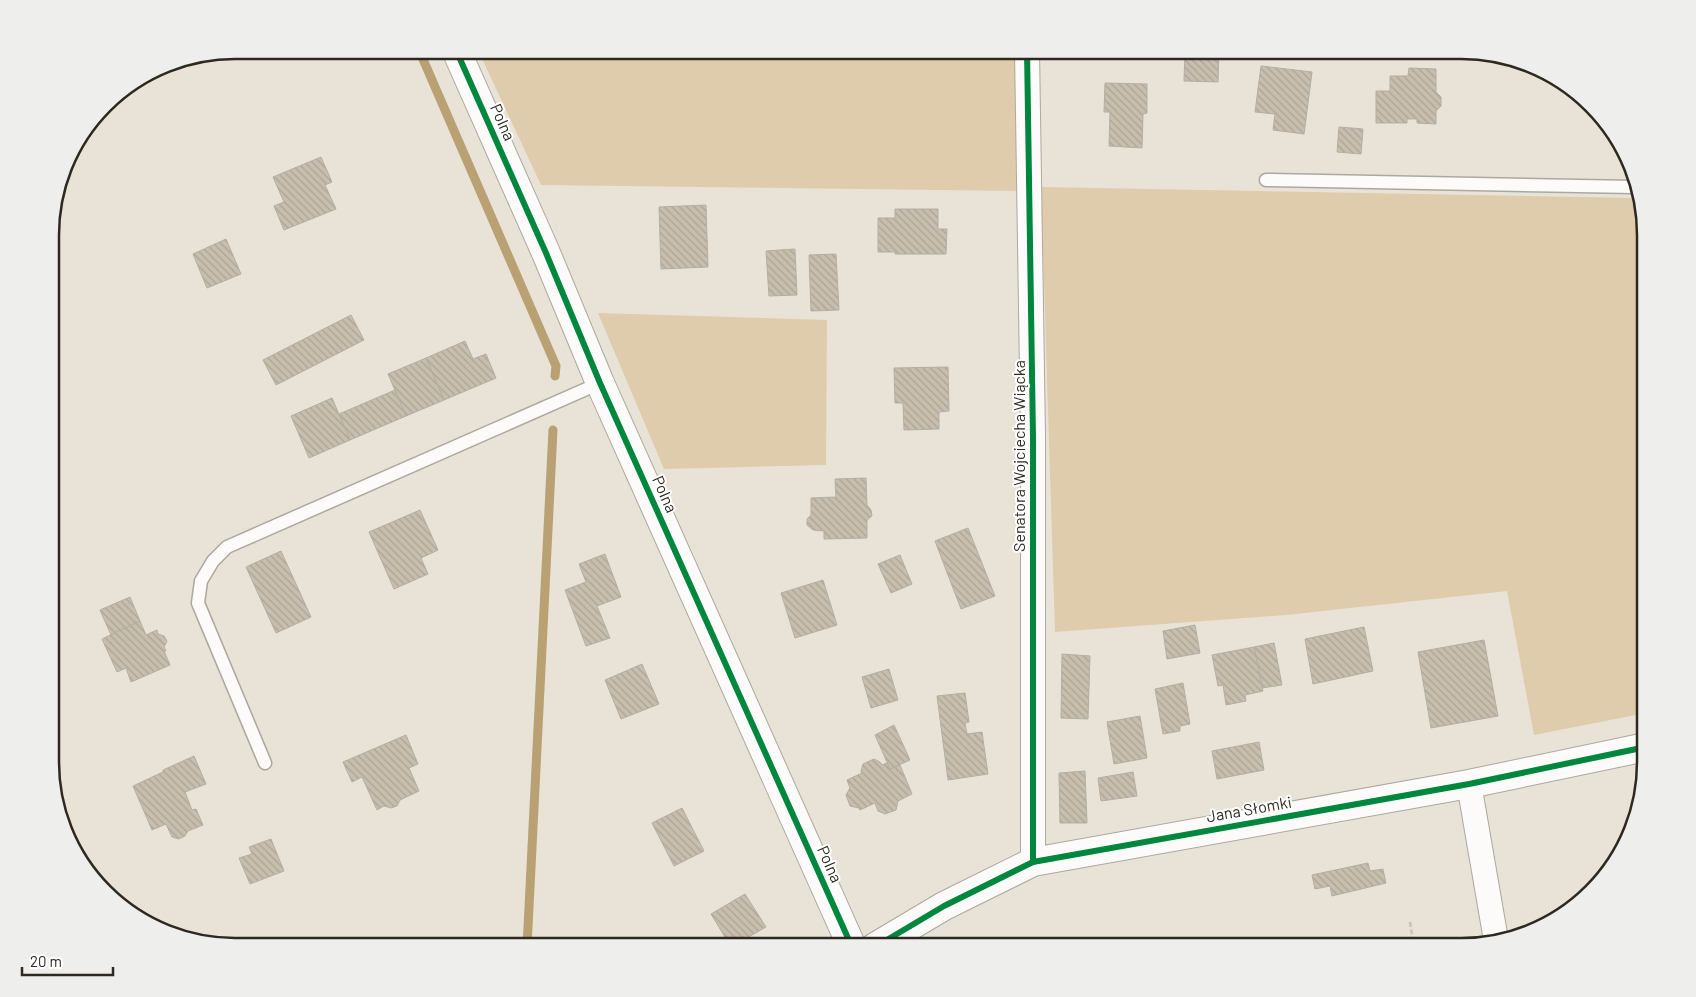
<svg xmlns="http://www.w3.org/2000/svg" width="1696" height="997" viewBox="0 0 1696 997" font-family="Barlow,sans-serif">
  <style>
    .green { fill: #dfccac }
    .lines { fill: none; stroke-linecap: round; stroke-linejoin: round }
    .stream { stroke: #baa174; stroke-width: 9 }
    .building { fill: url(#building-back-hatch); stroke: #b3aea5 }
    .lane-casing { stroke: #ada89f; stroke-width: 15 }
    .street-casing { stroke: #ada89f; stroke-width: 26 }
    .secondary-casing { stroke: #ada89f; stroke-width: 30 }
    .path { stroke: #c8c5c2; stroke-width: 3; stroke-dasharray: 5 2.5; stroke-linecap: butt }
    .lane { stroke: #fcfbf9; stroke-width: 12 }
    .street { stroke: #fcfbf9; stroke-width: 24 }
    .secondary { stroke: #fcfbf9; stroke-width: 28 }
    .cycleway-casing { stroke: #fff; stroke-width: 9 }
    .cycleway { stroke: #00873e; stroke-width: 6 }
    .labels { text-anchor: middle; stroke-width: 4; stroke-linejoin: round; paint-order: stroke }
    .street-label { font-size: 16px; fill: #2d2921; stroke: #fff }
    .rim { fill: none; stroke: #2d2921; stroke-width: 2.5 }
  </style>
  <defs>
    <pattern id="building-back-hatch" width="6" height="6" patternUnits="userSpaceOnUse" patternTransform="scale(1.25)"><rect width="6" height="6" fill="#c7bead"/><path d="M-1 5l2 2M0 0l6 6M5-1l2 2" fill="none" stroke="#aba395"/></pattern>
  </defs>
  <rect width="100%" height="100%" fill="#e9e2d7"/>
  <g class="green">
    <polygon points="478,50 1016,50 1018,191 541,185"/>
    <polygon points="1041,187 1637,198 1646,222 1646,713 1534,735 1507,591 1286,615 1055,632"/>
    <polygon points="598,313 827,320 826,465 664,469"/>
  </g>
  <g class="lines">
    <g class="stream">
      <polyline points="419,50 556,366 555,376"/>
      <polyline points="527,947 553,430"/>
    </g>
  </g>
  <g class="building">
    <polygon points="1185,50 1219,50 1218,82 1184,81"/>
    <polygon points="1261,66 1312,72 1304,134 1273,130 1275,114 1255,112"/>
    <polygon points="1409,68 1436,69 1436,92 1441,97 1441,106 1436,111 1436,124 1417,123 1417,119 1407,119 1407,123 1376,123 1376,91 1390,91 1390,76 1408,76"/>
    <polygon points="1105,83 1147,84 1147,113 1143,114 1142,148 1109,146 1110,112 1104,112"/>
    <polygon points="1339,127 1363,129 1361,154 1337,152"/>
    <polygon points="321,157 332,182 325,185 336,209 284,230 274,206 284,202 273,177"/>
    <polygon points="706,205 708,267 661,269 659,207"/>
    <polygon points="895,209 938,209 938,229 947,229 946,254 895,254 895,252 878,252 878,218 895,218"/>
    <polygon points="226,239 241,274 207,288 193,254"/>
    <polygon points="795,249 797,295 769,296 766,251"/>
    <polygon points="836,254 839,310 811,311 809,255"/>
    <polygon points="351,315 364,340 276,385 263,360"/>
    <polygon points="465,341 473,359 486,354 496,378 444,400 426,358"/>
    <polygon points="426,358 444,400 406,416 388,374"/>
    <polygon points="948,367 949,411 939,412 939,429 904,430 903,403 895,403 894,368"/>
    <polygon points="395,390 406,416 350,440 339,414"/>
    <polygon points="332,398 350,440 309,458 291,416"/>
    <polygon points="866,478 867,505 871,510 872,516 867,520 867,538 824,539 824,531 813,530 807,525 807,519 811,515 811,498 836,497 835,479"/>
    <polygon points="420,510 438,550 421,558 428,574 394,589 369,532"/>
    <polygon points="968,528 995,596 961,609 935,541"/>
    <polygon points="281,551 311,617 276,633 246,567"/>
    <polygon points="605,554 621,597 597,606 610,638 586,646 565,590 586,582 579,564"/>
    <polygon points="900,555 912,584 891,593 878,564"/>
    <polygon points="823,580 837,625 795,638 781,593"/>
    <polygon points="130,597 140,621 111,635 100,610"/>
    <polygon points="140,621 146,635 157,630 158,634 164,636 167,641 164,647 166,651 164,651 170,665 131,682 126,668 117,672 102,639"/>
    <polygon points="1195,625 1200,653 1167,659 1163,631"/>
    <polygon points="1364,627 1373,671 1313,684 1305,639"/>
    <polygon points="1484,640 1498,716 1431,728 1418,652"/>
    <polygon points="1274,643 1282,685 1262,688 1254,647"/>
    <polygon points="1254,647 1263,691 1245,695 1246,701 1226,705 1223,685 1218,686 1212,655"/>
    <polygon points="1062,654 1090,656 1088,719 1061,718"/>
    <polygon points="642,664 659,704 621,719 605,680"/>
    <polygon points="889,669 898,700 871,708 862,677"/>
    <polygon points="1183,683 1190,724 1180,726 1180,731 1163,734 1155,689"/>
    <polygon points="965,693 969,722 965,723 967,734 982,732 988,774 948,780 937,696"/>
    <polygon points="1140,716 1147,758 1114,764 1107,722"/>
    <polygon points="894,725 910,760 890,769 875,735"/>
    <polygon points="406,735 418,764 409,768 419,791 400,800 397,806 391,808 384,806 377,810 362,777 352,782 343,762"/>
    <polygon points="1259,742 1264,770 1217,779 1212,751"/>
    <polygon points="194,756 206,784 185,792 192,810 196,809 203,825 188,831 185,836 179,839 172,837 166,824 152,830 133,786 163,772 163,770"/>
    <polygon points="874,759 880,762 882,765 887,763 890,769 900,765 912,794 898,801 896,810 885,814 878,811 875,803 860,810 859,808 850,806 846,795 850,788 847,780 862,773 861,771 863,764"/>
    <polygon points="1085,771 1087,823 1060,823 1059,773"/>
    <polygon points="1133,772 1137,796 1101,801 1098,778"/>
    <polygon points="682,808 704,851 674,866 652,823"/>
    <polygon points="271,839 284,871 250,884 239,858 252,854 249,847"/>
    <polygon points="1368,863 1370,871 1383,869 1386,883 1332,896 1330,886 1315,889 1312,875"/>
    <polygon points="745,894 766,927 731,947 711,914"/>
  </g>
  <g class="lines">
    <defs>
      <g id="lane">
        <polyline points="1266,180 1634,187"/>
        <polyline points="265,763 198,603 201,581 213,561 227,547 600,383"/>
      </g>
      <g id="street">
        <polyline points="1027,50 1033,437 1033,862"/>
        <polyline points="1469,784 1496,940"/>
      </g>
      <g id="secondary">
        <polyline points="456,50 546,253 600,383 852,947"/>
        <polyline points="875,947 944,906 1033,862 1469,784 1646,747"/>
      </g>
    </defs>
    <use href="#lane" class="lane-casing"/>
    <use href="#street" class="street-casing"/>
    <use href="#secondary" class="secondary-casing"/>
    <g class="path">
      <polyline points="1410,922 1414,947"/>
      <polyline points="1311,941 1312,947"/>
    </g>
    <use href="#lane" class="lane"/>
    <use href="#street" class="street"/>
    <use href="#secondary" class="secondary"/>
    <defs>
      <g id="cycleway">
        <polyline points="456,50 546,253 600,383 852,947"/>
        <polyline points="1027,50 1033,437 1033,862"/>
        <polyline points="875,947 944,906 1033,862 1469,784 1646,747"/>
      </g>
    </defs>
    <use href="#cycleway" class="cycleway-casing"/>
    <use href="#cycleway" class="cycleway"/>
  </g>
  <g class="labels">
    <g class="street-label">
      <text transform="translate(503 122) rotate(66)" y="6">Polna</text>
      <text transform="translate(1019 456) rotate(-90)" y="6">Senatora Wojciecha Wiącka</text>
      <text transform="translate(665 494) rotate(66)" y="6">Polna</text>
      <text transform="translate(1249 809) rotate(-10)" y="6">Jana Słomki</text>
      <text transform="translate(830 864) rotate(66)" y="6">Polna</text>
    </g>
  </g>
  <path d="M0 0H1696V997H0ZM235 59H1461A176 176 0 0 1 1637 235V762A176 176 0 0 1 1461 938H235A176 176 0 0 1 59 762V235A176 176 0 0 1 235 59Z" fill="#eeeeed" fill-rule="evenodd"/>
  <path class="rim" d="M235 59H1461A176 176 0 0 1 1637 235V762A176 176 0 0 1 1461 938H235A176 176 0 0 1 59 762V235A176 176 0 0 1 235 59Z"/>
  <path d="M22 967v8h91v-8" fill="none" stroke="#2d2921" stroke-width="2.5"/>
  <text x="30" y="967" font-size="15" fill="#2d2921" stroke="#ffffff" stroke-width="4" paint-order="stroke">20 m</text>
</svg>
